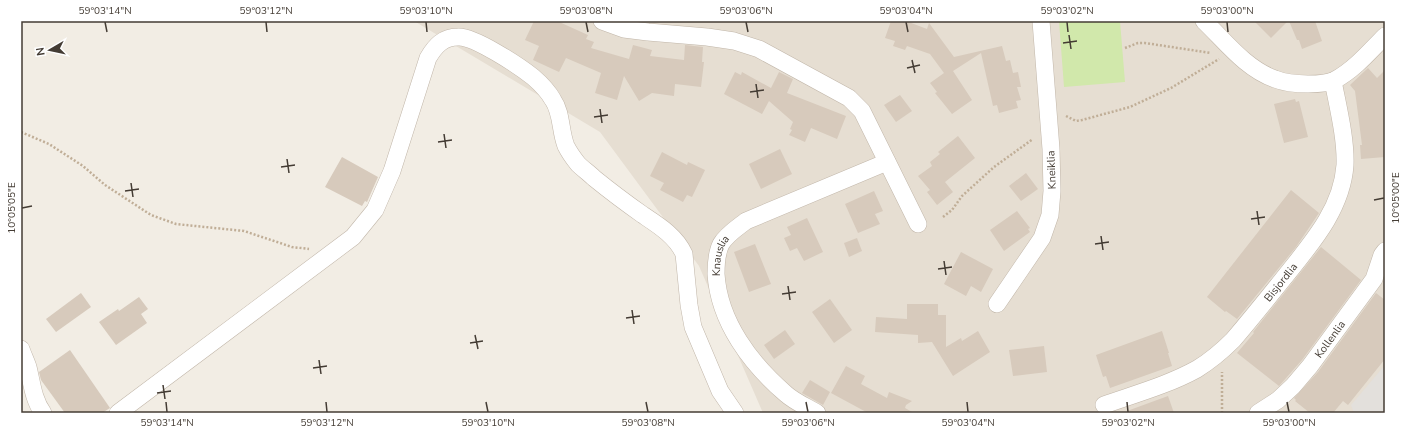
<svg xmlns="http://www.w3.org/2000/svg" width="1406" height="434" viewBox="0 0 1406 434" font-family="'Nunito Sans',sans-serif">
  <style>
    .residential { fill: #e6ded2 }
    .green { fill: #d1e8ab }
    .parking { fill: #e3e0dc }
    .building { fill: #d7cabc }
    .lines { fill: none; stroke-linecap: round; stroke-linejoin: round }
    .minor-casing { stroke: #c1b6a9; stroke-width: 18 }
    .path { stroke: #c0ae97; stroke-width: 2.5; stroke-dasharray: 2 2; stroke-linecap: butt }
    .minor { stroke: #fff; stroke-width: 17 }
    .ticks { fill: none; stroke: #443c34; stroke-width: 1.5 }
    .labels { text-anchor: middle; stroke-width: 3.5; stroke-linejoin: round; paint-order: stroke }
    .street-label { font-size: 11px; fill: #443c34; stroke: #fff }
    .neatline { fill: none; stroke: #443c34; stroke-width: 1.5 }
    .ticks-label { font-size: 10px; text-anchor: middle; fill: #443c34 }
  </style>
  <rect width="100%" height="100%" fill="#f2ede4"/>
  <polygon class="residential" points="414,21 1385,21 1385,413 763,413 699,266 600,132"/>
  <polygon class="green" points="1059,21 1120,21 1125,82 1064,87"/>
  <polygon class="parking" points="1385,365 1385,413 1354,413 1351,405"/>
  <g class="building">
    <polygon points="534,21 557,21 588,35 586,39 594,42 591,48 629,59 633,45 652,50 650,56 684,60 685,45 703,47 702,62 704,62 701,87 675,84 674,96 652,93 639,101 624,76 617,100 595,93 601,73 566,58 559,72 533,60 539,46 525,40"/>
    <polygon points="891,21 906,21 927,29 929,23 954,57 1002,46 1006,61 1010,60 1013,73 1018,72 1021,87 1017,87 1021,100 1016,101 1018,108 999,113 997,105 993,106 981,53 953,71 972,100 952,114 935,93 937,92 930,83 944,73 930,54 907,46 905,50 893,46 895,41 885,38"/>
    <polygon points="1254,21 1288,21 1271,38"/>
    <polygon points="1289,21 1315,21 1322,41 1302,49 1299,40 1297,40"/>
    <polygon points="1368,68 1377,78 1385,70 1385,157 1361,159 1360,145 1362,145 1355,91 1350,85"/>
    <polygon points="735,72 741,75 742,72 771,88 779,72 793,79 787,93 846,116 837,139 811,128 805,142 789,135 792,130 790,129 793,122 769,101 762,114 724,94"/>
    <polygon points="900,95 912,111 896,122 884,105"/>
    <polygon points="1295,99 1296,102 1299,101 1308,137 1284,143 1274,104"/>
    <polygon points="958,136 975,158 945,182 953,192 937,205 927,192 930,190 918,176 932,166 930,162 940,154 938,152"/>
    <polygon points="780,149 792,174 761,189 749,164"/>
    <polygon points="662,152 687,165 688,162 705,170 692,197 687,195 683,202 660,190 664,183 650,176"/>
    <polygon points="342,157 378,177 367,202 365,201 362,206 325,187"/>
    <polygon points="1026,173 1038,189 1021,201 1009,186"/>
    <polygon points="1291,190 1319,213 1296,247 1237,319 1226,311 1225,312 1207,297"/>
    <polygon points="874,191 883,211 875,214 880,224 858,233 845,204"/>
    <polygon points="1017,211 1030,228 1028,229 1030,232 1004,251 990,230"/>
    <polygon points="807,218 823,252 804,261 797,248 790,251 784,238 791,235 787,227"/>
    <polygon points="857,238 862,251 849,257 844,243"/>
    <polygon points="755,244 771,284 749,292 734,252"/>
    <polygon points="1321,247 1361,280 1302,360 1279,386 1237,353 1254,333 1253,332"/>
    <polygon points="961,252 993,269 981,292 971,286 966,296 944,284"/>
    <polygon points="81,293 91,307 56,332 46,319"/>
    <polygon points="1376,293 1385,300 1385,359 1348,405 1343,401 1333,413 1310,413 1295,401 1296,400 1294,398 1318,372"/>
    <polygon points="139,297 148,309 141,314 147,323 116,345 99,322 118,309 119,311"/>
    <polygon points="830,299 852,330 834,343 812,312"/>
    <polygon points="907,304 938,304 938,315 946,315 946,347 961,338 962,341 978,331 990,352 953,376 932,342 918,343 918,335 875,332 876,317 907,319"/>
    <polygon points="785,330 795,344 774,359 764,345"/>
    <polygon points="1162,331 1169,353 1168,353 1172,366 1110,388 1106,376 1103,377 1096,355"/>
    <polygon points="1044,346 1047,372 1013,376 1009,350"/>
    <polygon points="70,350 110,408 102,413 65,413 41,380 39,372"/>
    <polygon points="846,366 865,376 861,384 887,398 889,392 912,401 906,405 905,408 914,413 868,413 831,393"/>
    <polygon points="810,380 830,392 823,405 802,393"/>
    <polygon points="1168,396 1174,413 1127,413 1127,411"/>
  </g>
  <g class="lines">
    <defs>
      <g id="minor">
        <polyline points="602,21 624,29 648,32 707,37 734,41 759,49 849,98 862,111 918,224"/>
        <path d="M 1204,21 C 1225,41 1246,69 1275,79 C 1285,83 1297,84 1308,84 C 1316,84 1327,84 1335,80 C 1355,69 1369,52 1385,36"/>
        <polyline points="997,304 1042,238 1050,215 1052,191 1051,149 1041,21"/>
        <path d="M 21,349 C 23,355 26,361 28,367 C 32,383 33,399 43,413"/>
        <path id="s1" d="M 1104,405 C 1135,394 1168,385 1197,369 C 1210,361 1222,351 1233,340 C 1250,320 1267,299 1283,279 C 1310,245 1342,210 1345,165 C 1346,139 1338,107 1333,81"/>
        <path d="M 118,413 L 353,237 L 375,210 L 392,171 L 428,58 C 435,46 443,37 458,37 C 474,36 519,66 533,77 C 540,83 548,91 553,100 C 562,113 560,131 566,146 C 569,152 574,159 578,164 C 583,169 589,173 594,178 C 610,191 626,203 643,215 C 658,225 676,236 684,254 L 689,305 L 693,327 L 720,391 L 735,413"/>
        <path id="s2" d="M 817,413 C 807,407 795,402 786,394 C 751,364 719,322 716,274 C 716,264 717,252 721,244 C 727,234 737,228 746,221 L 887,162"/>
        <path id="s3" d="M 1258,413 L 1278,400 L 1293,386 L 1310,366 L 1374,279 L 1382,255 L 1385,251"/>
      </g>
    </defs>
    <use href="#minor" class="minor-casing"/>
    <g class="path">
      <polyline points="1125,48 1138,43 1145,43 1211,53"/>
      <polyline points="1066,116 1076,121 1082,120 1130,107 1171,88 1219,59"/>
      <polyline points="21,132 49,144 83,166 105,185 151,215 176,224 244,231 292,247 309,249"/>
      <polyline points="943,217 952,210 962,196 994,167 1033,139"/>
      <polyline points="1222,413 1222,372"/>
    </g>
    <use href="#minor" class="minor"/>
  </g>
  <path class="ticks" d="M 105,22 L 107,32M 266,22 L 267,32M 426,22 L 427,32M 586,22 L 588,32M 746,22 L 748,32M 906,22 L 908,32M 1067,22 L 1068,32M 1227,22 L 1228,32M 1069,35 L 1071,49M 1063,43 L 1077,41M 912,60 L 915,73M 907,68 L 920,65M 756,84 L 758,98M 750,92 L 764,90M 600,109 L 602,123M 594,117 L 608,115M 444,134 L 446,148M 438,142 L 452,140M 287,159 L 289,173M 281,167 L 295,165M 131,183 L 133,197M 125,191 L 139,189M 1374,200 L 1384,198M 22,208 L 32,206M 1257,211 L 1259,225M 1251,219 L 1265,217M 1101,236 L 1103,250M 1095,244 L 1109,242M 944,261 L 946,275M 938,269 L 952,267M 788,286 L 790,300M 782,294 L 796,292M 632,310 L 634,324M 626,318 L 640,316M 475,335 L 478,349M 470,343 L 483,341M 319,360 L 321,374M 313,368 L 327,366M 163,385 L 165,399M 157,393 L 171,391M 166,402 L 167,412M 326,402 L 327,412M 486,402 L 488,412M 646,402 L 648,412M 806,402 L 808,412M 967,402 L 968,412M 1127,402 L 1128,412M 1287,402 L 1289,412"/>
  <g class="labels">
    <g class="street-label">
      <text transform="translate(1051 170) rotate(-92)" y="4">Kneiklia</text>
      <text dy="4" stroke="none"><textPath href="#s2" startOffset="198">Knauslia</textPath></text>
      <text dy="4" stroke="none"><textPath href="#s1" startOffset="221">Bisjordlia</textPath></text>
      <text dy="4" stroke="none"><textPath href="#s3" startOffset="104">Kollenlia</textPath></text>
    </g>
  </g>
  <rect width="1406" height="434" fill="none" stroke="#ffffff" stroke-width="44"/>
  <g transform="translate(50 50) rotate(261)" stroke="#ffffff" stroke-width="3" paint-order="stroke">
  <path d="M0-3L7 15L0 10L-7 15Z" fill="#443c34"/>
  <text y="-6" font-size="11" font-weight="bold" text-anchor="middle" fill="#443c34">N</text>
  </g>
  <rect x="22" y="22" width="1362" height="390" class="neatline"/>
  <g class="ticks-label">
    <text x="105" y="14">59°03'14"N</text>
    <text x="266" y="14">59°03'12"N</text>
    <text x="426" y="14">59°03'10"N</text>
    <text x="586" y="14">59°03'08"N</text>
    <text x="746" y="14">59°03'06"N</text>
    <text x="906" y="14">59°03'04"N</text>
    <text x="1067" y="14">59°03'02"N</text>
    <text x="1227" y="14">59°03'00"N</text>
    <text transform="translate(1395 198) rotate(-90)" y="4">10°05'00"E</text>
    <text transform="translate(11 208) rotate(-90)" y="4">10°05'05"E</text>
    <text x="167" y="426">59°03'14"N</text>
    <text x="327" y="426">59°03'12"N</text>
    <text x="488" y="426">59°03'10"N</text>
    <text x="648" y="426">59°03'08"N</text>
    <text x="808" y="426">59°03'06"N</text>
    <text x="968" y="426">59°03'04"N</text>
    <text x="1128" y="426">59°03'02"N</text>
    <text x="1289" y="426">59°03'00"N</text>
  </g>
</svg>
